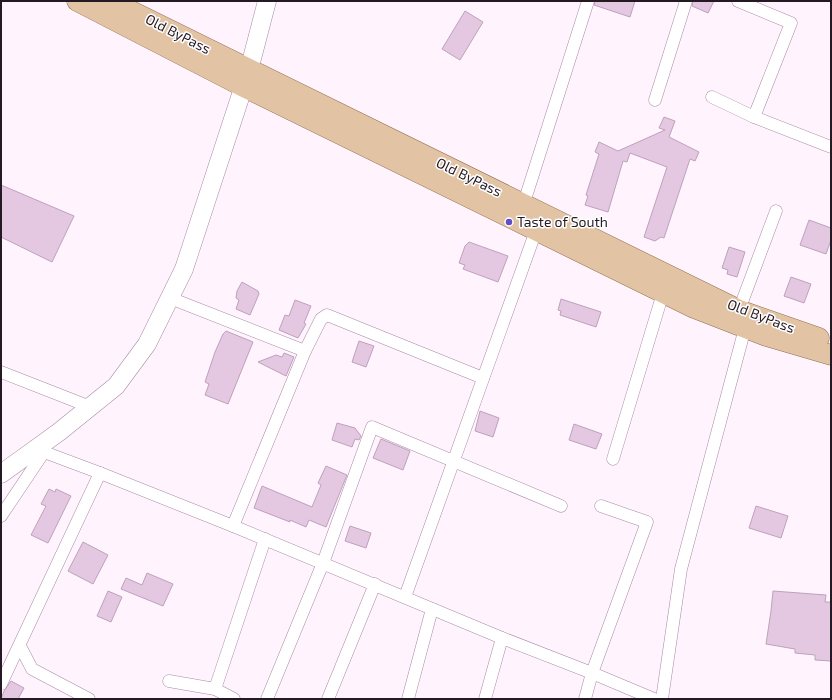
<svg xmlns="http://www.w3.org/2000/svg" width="832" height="700" viewBox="0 0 832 700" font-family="'Exo 2',sans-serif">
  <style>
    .building { fill: #e4c7e1; stroke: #bea1bb }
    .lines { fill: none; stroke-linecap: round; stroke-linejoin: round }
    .street-casing { stroke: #a88ca5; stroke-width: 13 }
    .secondary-casing { stroke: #a88ca5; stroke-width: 19 }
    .primary-casing { stroke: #936f50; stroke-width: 21 }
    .street { stroke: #fff; stroke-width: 12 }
    .secondary { stroke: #fff; stroke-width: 18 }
    .primary { stroke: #e2c4a4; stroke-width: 20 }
    .poi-dot { fill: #614ec7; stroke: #fff; stroke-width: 1.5 }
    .labels { text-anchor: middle; stroke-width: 3; stroke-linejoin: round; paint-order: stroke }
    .street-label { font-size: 14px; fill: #251a24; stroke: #fff }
    .poi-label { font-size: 14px; fill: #251a24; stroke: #fff; text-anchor: start }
  </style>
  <rect width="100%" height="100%" fill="#fff3fe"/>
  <g class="building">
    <polygon points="595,1 635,1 630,17 594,5"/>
    <polygon points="693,1 714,1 708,13 692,6"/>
    <polygon points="465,11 483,22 460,60 442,49"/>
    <polygon points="664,117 675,121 669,137 699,152 695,161 690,159 664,238 661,237 655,241 644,237 667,167 630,153 627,162 623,161 608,212 585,205 588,196 586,195 599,154 595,152 599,142 618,151 665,130 659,128"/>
    <polygon points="1,185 74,216 52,262 1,237"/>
    <polygon points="809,220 831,228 831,240 826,254 800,245"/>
    <polygon points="469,242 508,256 498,282 463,269 465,265 459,263 465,246"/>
    <polygon points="729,247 745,252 737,277 727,274 728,270 722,268"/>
    <polygon points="791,277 811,284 804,303 784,296"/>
    <polygon points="242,282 258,291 259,294 250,315 236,309 239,300 236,298 237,291"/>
    <polygon points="561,299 601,312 596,327 560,315 561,311 558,310"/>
    <polygon points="295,300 311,306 304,323 306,324 298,338 279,330 285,315 289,316"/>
    <polygon points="226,331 253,342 228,404 205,395 209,384 205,382 215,352 223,334"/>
    <polygon points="359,341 374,346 366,367 352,362"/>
    <polygon points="284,353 294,357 286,376 258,362 276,355 282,357"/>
    <polygon points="480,411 499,418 493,437 475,431"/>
    <polygon points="337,423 355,428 361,436 359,440 355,439 352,447 332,440"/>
    <polygon points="574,424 602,434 596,449 569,440"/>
    <polygon points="381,439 410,451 403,470 373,458"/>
    <polygon points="326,466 347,475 326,527 309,520 306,527 290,520 290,522 254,508 262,486 312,507 321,485 318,483"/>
    <polygon points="49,489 55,492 56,489 71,496 48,543 31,535 46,506 41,504"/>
    <polygon points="756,506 788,516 781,538 749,528"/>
    <polygon points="350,526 371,533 366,548 345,541"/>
    <polygon points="83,542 108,555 93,584 68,571"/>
    <polygon points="147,573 173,584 163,606 121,589 126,578 142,585"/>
    <polygon points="108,591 122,597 111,622 97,616"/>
    <polygon points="773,591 826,595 825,602 831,602 831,661 815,660 815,655 795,653 795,649 766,644 771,611"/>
    <polygon points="11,681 24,688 18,699 1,699 4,691"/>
  </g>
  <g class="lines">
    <defs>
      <g id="street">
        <polyline points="738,1 791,23 754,117"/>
        <polyline points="712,97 754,117 831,147"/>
        <polyline points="655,100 686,1"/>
        <polyline points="522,209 588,1"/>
        <polyline points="170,298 305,351 233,526"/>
        <polyline points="739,310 776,211"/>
        <polyline points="305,351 321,319 327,315 483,378"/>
        <polyline points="1,372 88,406"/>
        <polyline points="36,449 100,473 233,526 502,638 592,673 654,699"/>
        <polyline points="613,459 663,293"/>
        <polyline points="1,516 44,452"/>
        <polyline points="405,597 538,225"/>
        <polyline points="20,646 32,669 89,699"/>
        <polyline points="169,681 215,689 234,699"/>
        <polyline points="1,684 100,473"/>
        <polyline points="215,689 265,539"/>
        <polyline points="267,699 323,563 372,427 561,506"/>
        <polyline points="328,699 375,584"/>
        <polyline points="408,699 432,609"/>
        <polyline points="485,699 502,638"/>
        <polyline points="585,699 592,673 647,522 601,506"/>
        <polyline points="662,699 681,569 745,328"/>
      </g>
      <polyline id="secondary" points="1,474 59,432 116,386 147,344 184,269 249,70 267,1"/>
      <g id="primary">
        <polyline points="77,1 244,87 694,308 766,336 831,355"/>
        <polyline points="111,1 739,310 819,338"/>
      </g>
    </defs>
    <use href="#street" class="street-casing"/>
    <use href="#secondary" class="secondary-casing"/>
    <use href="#primary" class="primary-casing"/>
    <use href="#street" class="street"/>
    <use href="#secondary" class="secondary"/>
    <use href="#primary" class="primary"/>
  </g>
  <circle class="poi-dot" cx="509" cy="222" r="4"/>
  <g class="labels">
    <g class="street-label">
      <text transform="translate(178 34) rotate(27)" y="5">Old ByPass</text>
      <text transform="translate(469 177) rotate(26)" y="5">Old ByPass</text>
      <text transform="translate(761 316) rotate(21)" y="5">Old ByPass</text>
    </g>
    <g class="poi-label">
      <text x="517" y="227">Taste of South</text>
    </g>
  </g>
  <rect width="832" height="700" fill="none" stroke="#251a24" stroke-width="4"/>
</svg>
